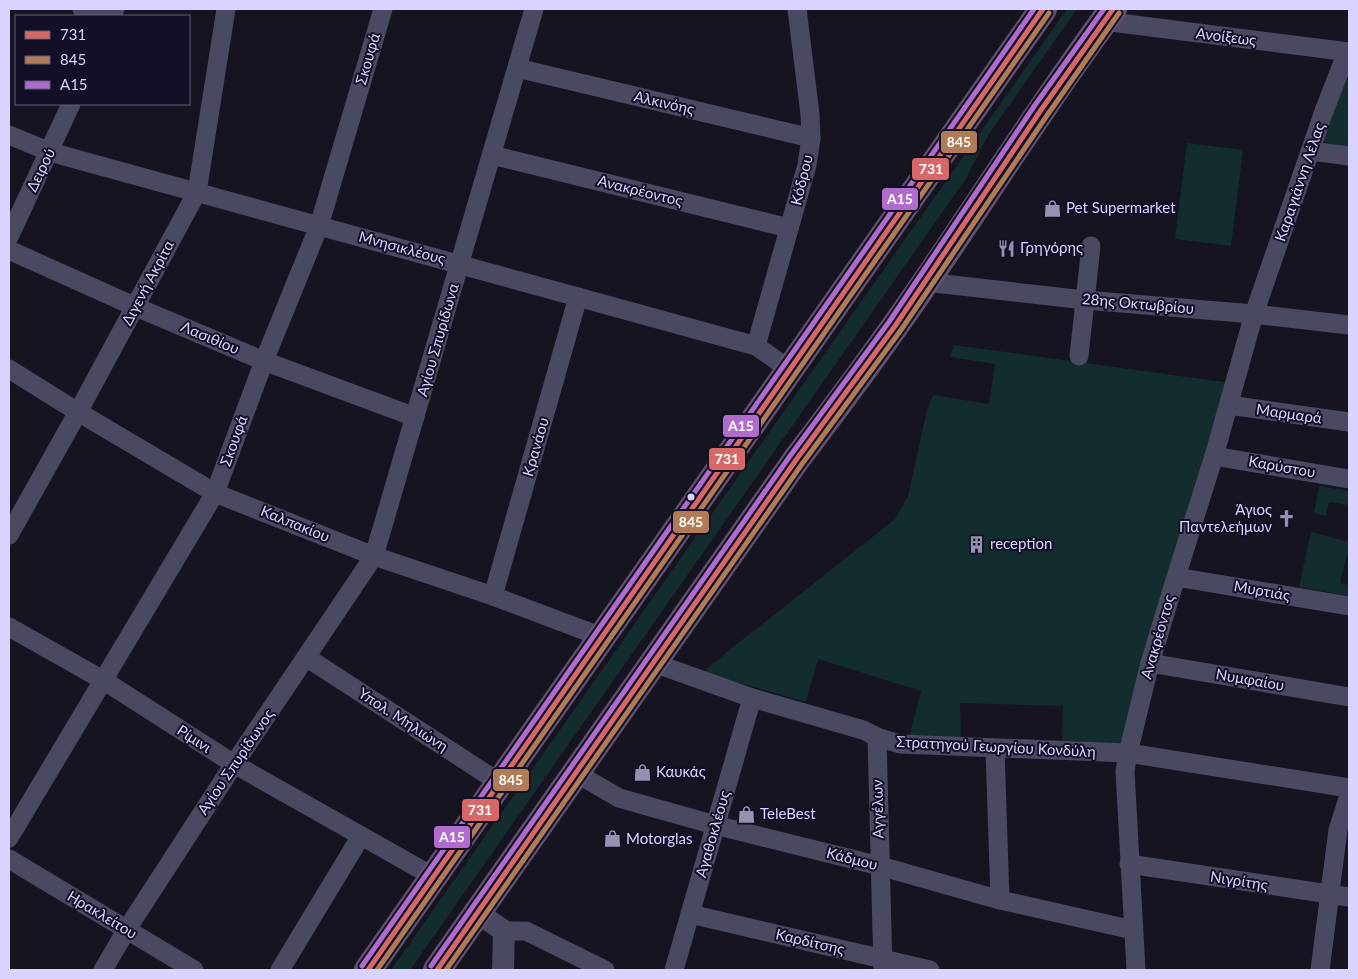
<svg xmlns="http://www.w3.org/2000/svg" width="1358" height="979" viewBox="0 0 1358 979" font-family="Lato,sans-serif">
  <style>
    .green { fill: #132c2d }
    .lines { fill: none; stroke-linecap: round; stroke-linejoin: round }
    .minor { stroke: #4a4962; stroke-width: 19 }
    .tertiary { stroke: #4a4962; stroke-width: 22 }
    .trunk { stroke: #62526e; stroke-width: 28 }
    .bus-1-casing { stroke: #130f26; stroke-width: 9 }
    .bus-2-casing { stroke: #130f26; stroke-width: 9 }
    .bus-3-casing { stroke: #130f26; stroke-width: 9 }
    .bus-1 { stroke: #d76868; stroke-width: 5 }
    .bus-2 { stroke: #b07c57; stroke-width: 5 }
    .bus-3 { stroke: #b06ccc; stroke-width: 5 }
    .bus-dot { fill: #d9d4ff; stroke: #130f26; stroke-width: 2 }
    .labels { text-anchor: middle; stroke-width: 4; stroke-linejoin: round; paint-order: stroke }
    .street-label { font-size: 15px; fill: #d9d4ff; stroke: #130f26 }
    .poi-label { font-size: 15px; fill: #d9d4ff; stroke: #130f26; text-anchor: start }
    .line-badge { stroke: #130f26; stroke-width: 2 }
    .badge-label { font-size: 14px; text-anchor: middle; font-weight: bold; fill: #fff }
  </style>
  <rect width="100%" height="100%" fill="#161421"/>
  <g class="green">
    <polygon points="1067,9 1077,9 989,134 965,180 410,970 391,970"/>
    <polygon points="1349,65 1349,148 1325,142 1323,138"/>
    <polygon points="1187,143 1243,150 1231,246 1175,239"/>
    <polygon points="954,345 1231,383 1128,744 1062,741 1063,706 960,703 961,739 909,737 921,691 818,659 806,702 706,673 707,668 895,519 908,496 927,410 933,395 989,404 995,364 950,357"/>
    <polygon points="1319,486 1349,491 1349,505 1329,502 1326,516 1314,513"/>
    <polygon points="1311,532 1349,542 1349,547 1340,583 1349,585 1349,596 1299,587"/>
  </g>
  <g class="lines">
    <g class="minor">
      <polyline points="82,9 97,16"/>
      <polyline points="111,16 115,9"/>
      <polyline points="1103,21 1349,52"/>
      <polyline points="517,68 811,138"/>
      <polyline points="9,135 50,152 756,346 790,370"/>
      <polyline points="1311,151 1349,156"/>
      <polyline points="492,155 789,228"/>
      <polyline points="9,237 71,104"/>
      <polyline points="9,250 136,307 264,361 415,417"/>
      <polyline points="926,282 1085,300 1254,314 1349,325"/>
      <polyline points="756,346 807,165 811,138 810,114 797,9"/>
      <polyline points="1079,356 1091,246"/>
      <polyline points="9,369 78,412 215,493 374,556 493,596 602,637"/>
      <polyline points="1229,405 1349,422"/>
      <polyline points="1214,456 1349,479"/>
      <polyline points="9,535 78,412 197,192 226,9"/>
      <polyline points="1176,577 1349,606"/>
      <polyline points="493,596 578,297"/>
      <polyline points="9,627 103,680 234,764 434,877"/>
      <polyline points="306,657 500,783"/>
      <polyline points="654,663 752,698 863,730 877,737 900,744 1128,753 1349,788"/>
      <polyline points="1150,663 1349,697"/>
      <polyline points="877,737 883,970"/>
      <polyline points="995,749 1000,900"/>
      <polyline points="576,773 619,798 715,825 880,866 1000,900 1133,930"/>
      <polyline points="9,838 215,493 264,361 319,226 383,9"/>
      <polyline points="9,859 194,970"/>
      <polyline points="1129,864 1349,897"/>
      <polyline points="690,914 930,970"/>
      <polyline points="504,931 526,931 605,970"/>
      <polyline points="103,970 127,929 234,764 374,556 534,9"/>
      <polyline points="280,970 361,836"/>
      <polyline points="674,970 752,698"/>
      <polyline points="1136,970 1125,771 1128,753 1150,663 1176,577 1214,456 1254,314 1324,111 1347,52"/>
      <polyline points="1320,970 1338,830 1349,795"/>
    </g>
    <polyline class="tertiary" points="478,913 504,931 503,970"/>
    <g class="trunk">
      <polyline points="368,970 1043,9"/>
      <path d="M 437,970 L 796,460 C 841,401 885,342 927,280 C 989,190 1047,97 1113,9"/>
    </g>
    <defs>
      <g id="bus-1">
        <polyline points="368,970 1043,9"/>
        <polyline points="437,970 796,460 895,326 1041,110 1113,9"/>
      </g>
      <g id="bus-2">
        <polyline points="377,970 1049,13"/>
        <polyline points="446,970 802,464 901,330 1048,114 1119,13"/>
      </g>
      <g id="bus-3">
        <polyline points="362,966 1034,9"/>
        <polyline points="431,966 790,456 889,322 1035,105 1104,9"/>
      </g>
    </defs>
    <use href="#bus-1" class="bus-1-casing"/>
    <use href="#bus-2" class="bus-2-casing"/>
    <use href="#bus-3" class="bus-3-casing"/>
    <use href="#bus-1" class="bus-1"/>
    <use href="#bus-2" class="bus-2"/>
    <use href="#bus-3" class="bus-3"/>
  </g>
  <defs>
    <symbol id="shop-bare" viewBox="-9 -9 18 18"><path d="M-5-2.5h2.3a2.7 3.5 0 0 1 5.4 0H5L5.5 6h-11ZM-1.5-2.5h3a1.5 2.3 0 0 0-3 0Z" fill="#9591b1" stroke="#130f26" stroke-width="2.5" paint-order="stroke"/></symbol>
    <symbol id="restaurant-bare" viewBox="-9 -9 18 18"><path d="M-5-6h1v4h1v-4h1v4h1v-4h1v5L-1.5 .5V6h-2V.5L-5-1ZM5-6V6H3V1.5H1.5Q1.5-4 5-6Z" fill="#9591b1" stroke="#130f26" stroke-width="2.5" paint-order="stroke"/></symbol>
    <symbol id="church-bare" viewBox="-9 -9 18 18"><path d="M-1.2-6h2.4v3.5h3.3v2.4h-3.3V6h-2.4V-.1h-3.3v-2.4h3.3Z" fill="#9591b1" stroke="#130f26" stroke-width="2.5" paint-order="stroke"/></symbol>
    <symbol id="building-bare" viewBox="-9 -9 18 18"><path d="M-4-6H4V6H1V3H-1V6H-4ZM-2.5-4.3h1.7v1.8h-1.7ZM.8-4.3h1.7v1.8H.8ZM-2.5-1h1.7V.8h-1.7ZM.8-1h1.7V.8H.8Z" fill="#9591b1" stroke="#130f26" stroke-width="2.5" paint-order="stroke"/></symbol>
  </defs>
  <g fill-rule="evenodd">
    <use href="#shop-bare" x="1040" y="196" width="25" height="25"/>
    <use href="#restaurant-bare" x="994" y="236" width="25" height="25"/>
    <use href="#church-bare" x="1274" y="506" width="25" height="25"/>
    <use href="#building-bare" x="964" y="532" width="25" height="25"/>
    <use href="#shop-bare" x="630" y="760" width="25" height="25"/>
    <use href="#shop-bare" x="734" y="802" width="25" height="25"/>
    <use href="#shop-bare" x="600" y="826" width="25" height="25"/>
  </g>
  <circle class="bus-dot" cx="691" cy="497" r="4.5"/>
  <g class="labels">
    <g class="street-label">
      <text transform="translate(1226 37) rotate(7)" y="5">Ανοίξεως</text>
      <text transform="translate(368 59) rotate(-74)" y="5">Σκουφά</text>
      <text transform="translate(664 103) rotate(13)" y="5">Αλκινόης</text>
      <text transform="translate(41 170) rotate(-64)" y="5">Δειρού</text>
      <text transform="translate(802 180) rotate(-76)" y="5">Κόδρου</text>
      <text transform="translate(1300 182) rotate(-71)" y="5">Καραγιάννη Λέλας</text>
      <text transform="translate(640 191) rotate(14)" y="5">Ανακρέοντος</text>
      <text transform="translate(402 248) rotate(15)" y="5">Μνησικλέους</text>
      <text transform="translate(148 283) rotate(-62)" y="5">Διγενή Ακρίτα</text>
      <text transform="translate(1138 304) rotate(5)" y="5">28ης Οκτωβρίου</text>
      <text transform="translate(210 338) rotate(23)" y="5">Λασιθίου</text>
      <text transform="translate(438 340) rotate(-74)" y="5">Αγίου Σπυρίδωνα</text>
      <text transform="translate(1289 414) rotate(8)" y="5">Μαρμαρά</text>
      <text transform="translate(234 441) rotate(-70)" y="5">Σκουφά</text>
      <text transform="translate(536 447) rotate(-74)" y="5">Κρανάου</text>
      <text transform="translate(1282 467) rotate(10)" y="5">Καρύστου</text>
      <text transform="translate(295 524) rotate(22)" y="5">Καλπακίου</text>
      <text transform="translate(1262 591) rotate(10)" y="5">Μυρτιάς</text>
      <text transform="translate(1158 637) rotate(-74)" y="5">Ανακρέοντος</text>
      <text transform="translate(1250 680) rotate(10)" y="5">Νυμφαίου</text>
      <text transform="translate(403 720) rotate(33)" y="5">Υπολ. Μηλιώνη</text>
      <text transform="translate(194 739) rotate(33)" y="5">Ρίμινι</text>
      <text transform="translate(996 747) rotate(3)" y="5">Στρατηγού Γεωργίου Κονδύλη</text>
      <text transform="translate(236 762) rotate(-56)" y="5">Αγίου Σπυρίδωνος</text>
      <text transform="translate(878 809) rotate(-91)" y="5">Αγγέλων</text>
      <text transform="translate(713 834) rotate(-74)" y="5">Αγαθοκλέους</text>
      <text transform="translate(852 859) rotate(14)" y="5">Κάδμου</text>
      <text transform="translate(1239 881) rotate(9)" y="5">Νιγρίτης</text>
      <text transform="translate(102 915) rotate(31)" y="5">Ηρακλείτου</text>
      <text transform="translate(810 942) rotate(13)" y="5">Καρδίτσης</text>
    </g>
    <g class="poi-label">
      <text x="1066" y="213">Pet Supermarket</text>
      <text x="1020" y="253">Γρηγόρης</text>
      <text x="1272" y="515" text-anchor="end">Άγιος<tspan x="1272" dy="17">Παντελεήμων</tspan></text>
      <text x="990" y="549">reception</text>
      <text x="656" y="777">Καυκάς</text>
      <text x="760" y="819">TeleBest</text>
      <text x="626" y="844">Motorglas</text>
    </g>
  </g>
  <g class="line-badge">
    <rect x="940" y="130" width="38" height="24" rx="5" fill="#b07c57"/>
    <rect x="911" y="157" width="39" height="24" rx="5" fill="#d76868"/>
    <rect x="881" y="187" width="38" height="24" rx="5" fill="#b06ccc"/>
    <rect x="722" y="414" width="38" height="24" rx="5" fill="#b06ccc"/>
    <rect x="708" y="447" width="38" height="24" rx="5" fill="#d76868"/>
    <rect x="672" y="510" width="38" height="24" rx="5" fill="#b07c57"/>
    <rect x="492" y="768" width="38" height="24" rx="5" fill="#b07c57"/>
    <rect x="461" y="798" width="39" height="24" rx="5" fill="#d76868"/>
    <rect x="433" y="825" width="38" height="24" rx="5" fill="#b06ccc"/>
  </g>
  <g class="badge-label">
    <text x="959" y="147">845</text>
    <text x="931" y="174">731</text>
    <text x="900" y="204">Α15</text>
    <text x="741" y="431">Α15</text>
    <text x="727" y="464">731</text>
    <text x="691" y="527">845</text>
    <text x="511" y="785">845</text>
    <text x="480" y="815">731</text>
    <text x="452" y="842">Α15</text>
  </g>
  <rect width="1358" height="979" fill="none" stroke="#d9d4ff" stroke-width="20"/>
  <rect x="15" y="15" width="175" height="90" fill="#130f26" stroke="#625e7d"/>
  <rect x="25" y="31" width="25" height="8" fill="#d76868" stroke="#625e7d"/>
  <text x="60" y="40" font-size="15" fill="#d9d4ff">731</text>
  <rect x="25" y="56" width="25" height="8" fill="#b07c57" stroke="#625e7d"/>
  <text x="60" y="65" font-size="15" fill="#d9d4ff">845</text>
  <rect x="25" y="81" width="25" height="8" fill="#b06ccc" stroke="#625e7d"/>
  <text x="60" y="90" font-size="15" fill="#d9d4ff">Α15</text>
</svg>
